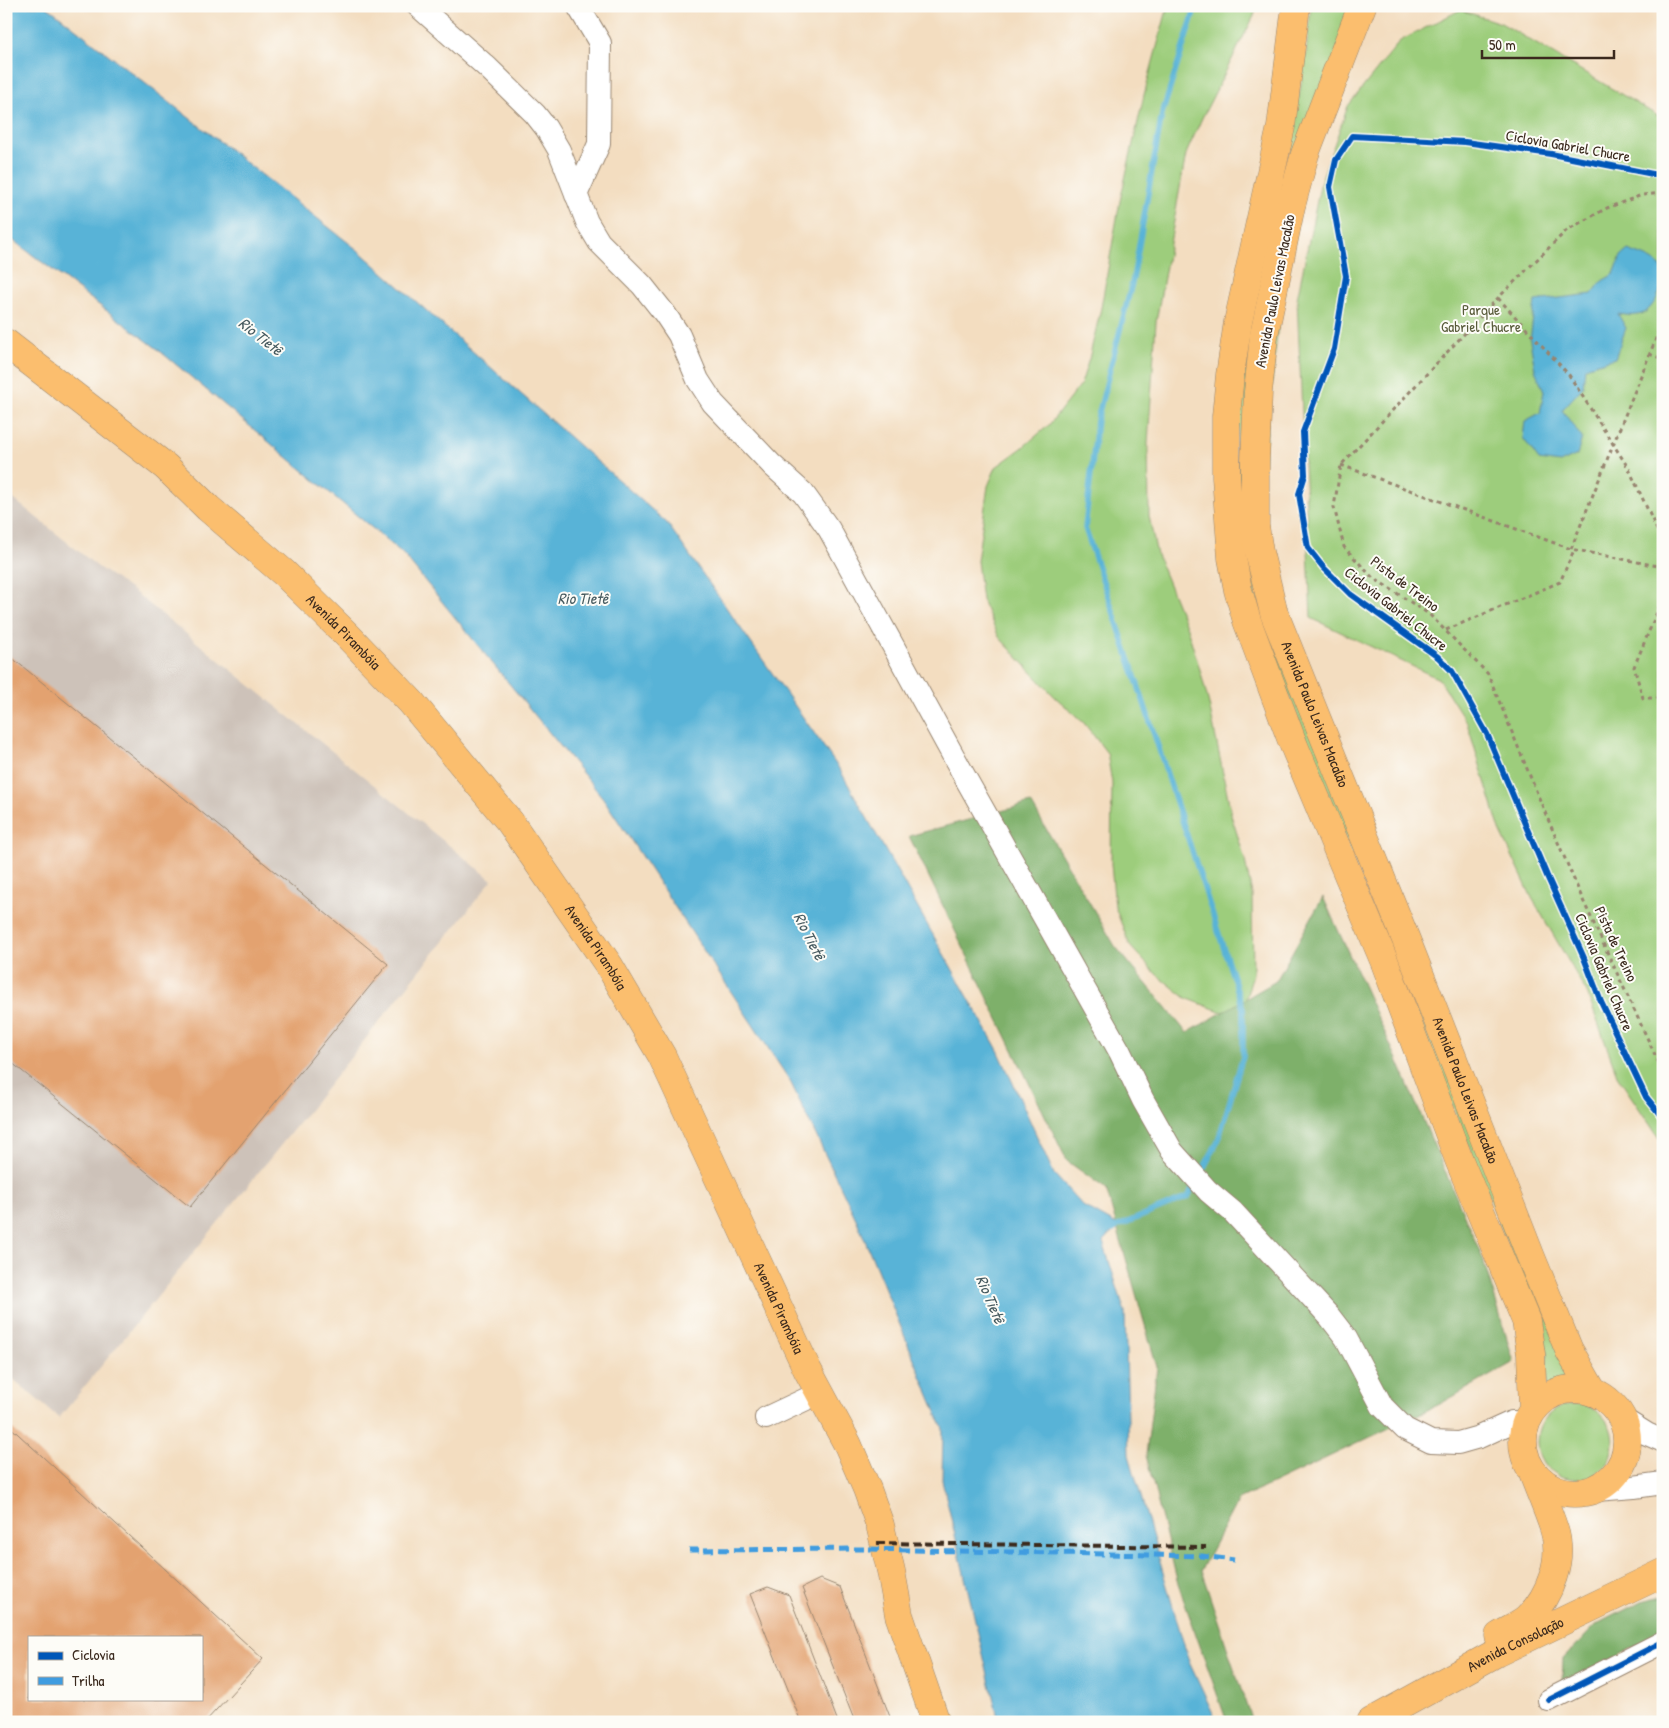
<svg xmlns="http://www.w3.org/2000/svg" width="1669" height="1728" viewBox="0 0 1669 1728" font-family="'Patrick Hand',sans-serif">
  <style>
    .industrial { fill: #cdc2b9 }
    .green { fill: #9dcd7b; stroke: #6c7c4c }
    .forest { fill: #7eb06b; stroke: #5c6d44 }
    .water { fill: #59b3d7; stroke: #4a6e7a }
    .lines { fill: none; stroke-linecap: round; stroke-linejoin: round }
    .stream { stroke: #59b3d7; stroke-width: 5.5 }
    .building { fill: #e3a26f; fill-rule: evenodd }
    .minor-casing { stroke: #97846f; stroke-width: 24 }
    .major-casing { stroke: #97846f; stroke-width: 29 }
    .path { stroke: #97846f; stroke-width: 3; stroke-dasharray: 4 4; stroke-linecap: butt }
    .minor { stroke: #fff; stroke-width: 22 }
    .major { stroke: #fbbe6e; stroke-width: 28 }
    .rail { stroke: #3b2a1e; stroke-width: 4; stroke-dasharray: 8 4; stroke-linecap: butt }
    .quiet { stroke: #3f9ce0; stroke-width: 5; stroke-dasharray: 10 5; stroke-linecap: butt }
    .cycleway-casing { stroke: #fdfcf7; stroke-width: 9 }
    .cycleway { stroke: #0057b8; stroke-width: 6 }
    .labels { text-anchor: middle; stroke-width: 4; stroke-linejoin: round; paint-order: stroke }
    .street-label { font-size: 15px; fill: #3b2a1e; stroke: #fdfcf7 }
    .park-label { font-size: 15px; fill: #585b3a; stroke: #fdfcf7 }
    .water-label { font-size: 16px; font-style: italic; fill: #465a5f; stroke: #fdfcf7 }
  </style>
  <rect width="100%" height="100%" fill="#fdfcf7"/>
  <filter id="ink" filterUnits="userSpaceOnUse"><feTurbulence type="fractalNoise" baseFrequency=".02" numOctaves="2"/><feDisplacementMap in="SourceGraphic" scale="10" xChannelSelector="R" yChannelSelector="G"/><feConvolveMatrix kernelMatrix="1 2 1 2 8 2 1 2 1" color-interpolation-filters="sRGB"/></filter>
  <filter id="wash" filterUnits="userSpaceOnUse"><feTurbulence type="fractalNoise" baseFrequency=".0096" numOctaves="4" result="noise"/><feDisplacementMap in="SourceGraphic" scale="20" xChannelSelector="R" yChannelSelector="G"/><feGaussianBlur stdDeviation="1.12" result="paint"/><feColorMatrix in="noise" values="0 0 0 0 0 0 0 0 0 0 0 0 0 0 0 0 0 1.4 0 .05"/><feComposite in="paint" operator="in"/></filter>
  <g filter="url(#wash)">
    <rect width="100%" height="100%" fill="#f3ddc0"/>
    <polygon class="industrial" points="6,493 98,567 133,591 492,880 289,1135 59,1418 6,1373"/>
    <g class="green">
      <polygon points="1168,6 1256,6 1254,16 1202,118 1186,154 1156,322 1148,443 1149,516 1157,555 1187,628 1199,666 1209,704 1232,818 1244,856 1252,894 1253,974 1243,1008 1222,1012 1186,998 1156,974 1130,946 1115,907 1111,864 1112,783 1107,753 1084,723 1054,696 999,637 982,600 977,561 988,486 996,467 1022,448 1049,425 1081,384 1089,359 1101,308 1120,201 1144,95"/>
      <polygon points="1311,6 1354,6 1295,163 1253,565 1547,1314 1569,1379 1547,1386 1547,1352 1540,1324 1255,610 1245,571 1237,445 1241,396 1251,332 1288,163 1306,53"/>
      <polygon points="1460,10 1501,23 1663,119 1663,1144 1618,1077 1587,993 1532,898 1500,830 1467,723 1439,679 1311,618 1297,299 1321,181 1348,106 1400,41"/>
      <circle cx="1575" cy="1442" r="38"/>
    </g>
    <g class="forest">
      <polygon points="1031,803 1115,946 1187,1033 1276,981 1323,897 1395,1055 1483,1259 1514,1362 1440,1404 1238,1500 1201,1570 1252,1722 1227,1722 1178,1584 1146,1455 1157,1367 1106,1189 1067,1161 909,836"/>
      <polygon points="1663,1596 1663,1633 1562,1683 1563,1659 1596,1625 1642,1601"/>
    </g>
    <g class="water">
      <polygon points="6,6 45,6 53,11 359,251 667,523 840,770 998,1050 1054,1174 1083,1206 1118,1226 1103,1242 1125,1312 1129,1455 1189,1662 1217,1722 999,1722 942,1480 943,1429 857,1221 790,1081 603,798 402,553 155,347 6,235"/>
      <path d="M 1628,250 C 1638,254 1653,258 1660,266 C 1669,278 1656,306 1644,313 C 1635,317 1627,315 1618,314 L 1626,328 L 1615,358 L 1585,367 L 1583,387 L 1562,410 L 1582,438 L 1577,455 L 1560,463 L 1539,460 L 1523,438 L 1525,421 L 1540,413 L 1544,391 L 1535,370 L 1530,341 L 1535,301 L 1592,294 L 1602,281 L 1614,274 L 1621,256 Z"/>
    </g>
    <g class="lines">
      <g class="stream">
        <polyline points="1196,6 1162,114 1133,279 1097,420 1085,528 1143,700 1243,1008 1243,1056 1218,1141 1200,1175"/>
        <polyline points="1113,1230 1118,1226 1188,1197 1195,1183"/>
      </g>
    </g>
    <g id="blocks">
      <g class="building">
        <polygon points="6,653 388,964 190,1207 6,1058"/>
        <path d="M 6,1423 L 263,1659 L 205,1722 L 6,1722 ZM 29,1637 L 201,1637 L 201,1699 L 29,1699 Z"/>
        <polygon points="820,1579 840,1587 892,1722 855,1722 802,1588"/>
        <polygon points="768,1587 789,1595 838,1722 801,1722 750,1594"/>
      </g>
    </g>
  </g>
  <g filter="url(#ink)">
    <use href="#blocks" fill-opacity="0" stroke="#97846f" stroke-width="1"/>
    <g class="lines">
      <defs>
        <g id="minor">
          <polyline points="418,6 488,68 535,114 546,128 559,150 587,222 599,242 642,285 665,314 679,335 698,380 713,403 772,465 803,493 829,529 966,779 1120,1052 1143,1100 1172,1151 1208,1191 1233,1212 1329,1316 1346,1338 1382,1406 1405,1429 1431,1442 1458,1443 1479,1437 1512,1422 1525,1423"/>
          <polyline points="576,195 599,144 600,43 578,6"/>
          <polyline points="766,1418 819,1393"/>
          <polyline points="1623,1419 1647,1434 1663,1441"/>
          <polyline points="1596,1490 1634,1487 1663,1483"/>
          <polyline points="1549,1700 1663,1642"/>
        </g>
        <g id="major">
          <polyline points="1296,6 1281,127 1238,322 1230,375 1226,416 1226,477 1232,558 1238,590 1247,621 1292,741 1385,963 1459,1160 1526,1321 1531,1354 1533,1409"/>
          <path id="s1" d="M 1362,6 L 1305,154 L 1291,206 L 1264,335 L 1258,392 L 1255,461 L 1255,526 L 1259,552 L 1274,613 L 1411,952 L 1531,1257 L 1569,1350 L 1593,1392"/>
          <path id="s2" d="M 6,343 L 166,467 L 208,508 L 284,573 L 348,636 L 411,702 L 510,822 L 610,967 L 662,1056 L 807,1369 L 848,1445 L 867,1489 L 880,1525 L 891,1571 L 899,1615 L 936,1722"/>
          <circle cx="1575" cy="1441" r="52"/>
          <path d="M 1499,1636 C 1508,1630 1521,1625 1528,1618 C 1550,1596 1564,1559 1554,1529 C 1548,1510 1539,1490 1532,1471"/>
          <path id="s3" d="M 1371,1722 L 1496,1653 L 1663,1573"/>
        </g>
      </defs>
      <use href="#minor" class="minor-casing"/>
      <use href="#major" class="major-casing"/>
      <g class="path">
        <polyline points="1663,193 1642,195 1607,208 1567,230 1498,298 1341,465 1334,507 1344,547 1372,577 1429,614 1488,674 1544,810 1582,898 1663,1072"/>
        <polyline points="1498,298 1569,375 1629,469 1663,543"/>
        <polyline points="1649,354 1663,359"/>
        <polyline points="1341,465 1571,549 1663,567"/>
        <polyline points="1571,549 1663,321"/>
        <polyline points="1663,598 1634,667 1643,698 1663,698"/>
        <polyline points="1446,630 1560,582 1574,550"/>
        <polyline points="1659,1065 1663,1056"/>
      </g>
      <use href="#minor" class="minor"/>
      <use href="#major" class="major"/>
      <polyline class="rail" points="877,1543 1206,1547"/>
      <polyline class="quiet" points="689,1550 865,1549 1202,1556 1234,1560"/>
      <defs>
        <g id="cycleway">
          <polyline points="1663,176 1551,154 1465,142 1352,136 1336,160 1330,187 1346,276 1334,349 1303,432 1305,475 1299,494 1308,548 1323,567 1350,594 1438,657 1452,671 1487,734 1547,876 1584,958 1601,1002 1646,1097 1663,1118"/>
          <polyline points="1549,1700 1663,1642"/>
        </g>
      </defs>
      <use href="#cycleway" class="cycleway-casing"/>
      <use href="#cycleway" class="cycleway"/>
    </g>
  </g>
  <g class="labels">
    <g class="street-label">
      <text transform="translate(1568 146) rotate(10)" y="5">Ciclovia Gabriel Chucre</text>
      <text transform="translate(1275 291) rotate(-79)" y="5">Avenida Paulo Leivas Macalão</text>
      <text transform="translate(1405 584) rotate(37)" y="5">Pista de Treino</text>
      <text transform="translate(1396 609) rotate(38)" y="5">Ciclovia Gabriel Chucre</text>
      <text dy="5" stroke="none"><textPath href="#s2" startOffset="445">Avenida Pirambóia</textPath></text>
      <text dy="5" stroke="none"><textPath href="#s1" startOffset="734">Avenida Paulo Leivas Macalão</textPath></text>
      <text transform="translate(1616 944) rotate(65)" y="5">Pista de Treino</text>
      <text dy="5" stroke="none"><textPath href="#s2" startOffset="850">Avenida Pirambóia</textPath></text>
      <text transform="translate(1604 972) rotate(67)" y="5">Ciclovia Gabriel Chucre</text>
      <text dy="5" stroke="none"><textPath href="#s1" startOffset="1139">Avenida Paulo Leivas Macalão</textPath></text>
      <text dy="5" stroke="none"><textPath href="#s2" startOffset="1255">Avenida Pirambóia</textPath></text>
      <text dy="5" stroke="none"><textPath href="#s3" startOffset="164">Avenida Consolação</textPath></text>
    </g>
    <g class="park-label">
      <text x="1481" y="315">Parque<tspan x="1481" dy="17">Gabriel Chucre</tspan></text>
    </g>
    <g class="water-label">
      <text transform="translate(261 336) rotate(38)" y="6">Rio Tietê</text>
      <text x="583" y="604">Rio Tietê</text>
      <text transform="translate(810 936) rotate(63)" y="6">Rio Tietê</text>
      <text transform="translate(991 1299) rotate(67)" y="6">Rio Tietê</text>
    </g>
  </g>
  <rect width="1669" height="1728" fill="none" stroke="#fdfcf7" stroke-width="25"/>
  <rect x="28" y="1636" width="175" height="65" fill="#fdfcf7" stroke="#afa8a0"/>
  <rect x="38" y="1652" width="25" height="8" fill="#0057b8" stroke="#afa8a0"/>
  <text x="72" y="1660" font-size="15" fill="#3b2a1e">Ciclovia</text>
  <rect x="38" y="1677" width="25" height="8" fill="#3f9ce0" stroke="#afa8a0"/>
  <text x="72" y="1686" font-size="15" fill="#3b2a1e">Trilha</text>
  <path d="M1482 50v8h132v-8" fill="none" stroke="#3b2a1e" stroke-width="2.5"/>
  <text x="1489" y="50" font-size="15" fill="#3b2a1e" stroke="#fdfcf7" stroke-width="4" paint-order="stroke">50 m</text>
</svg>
